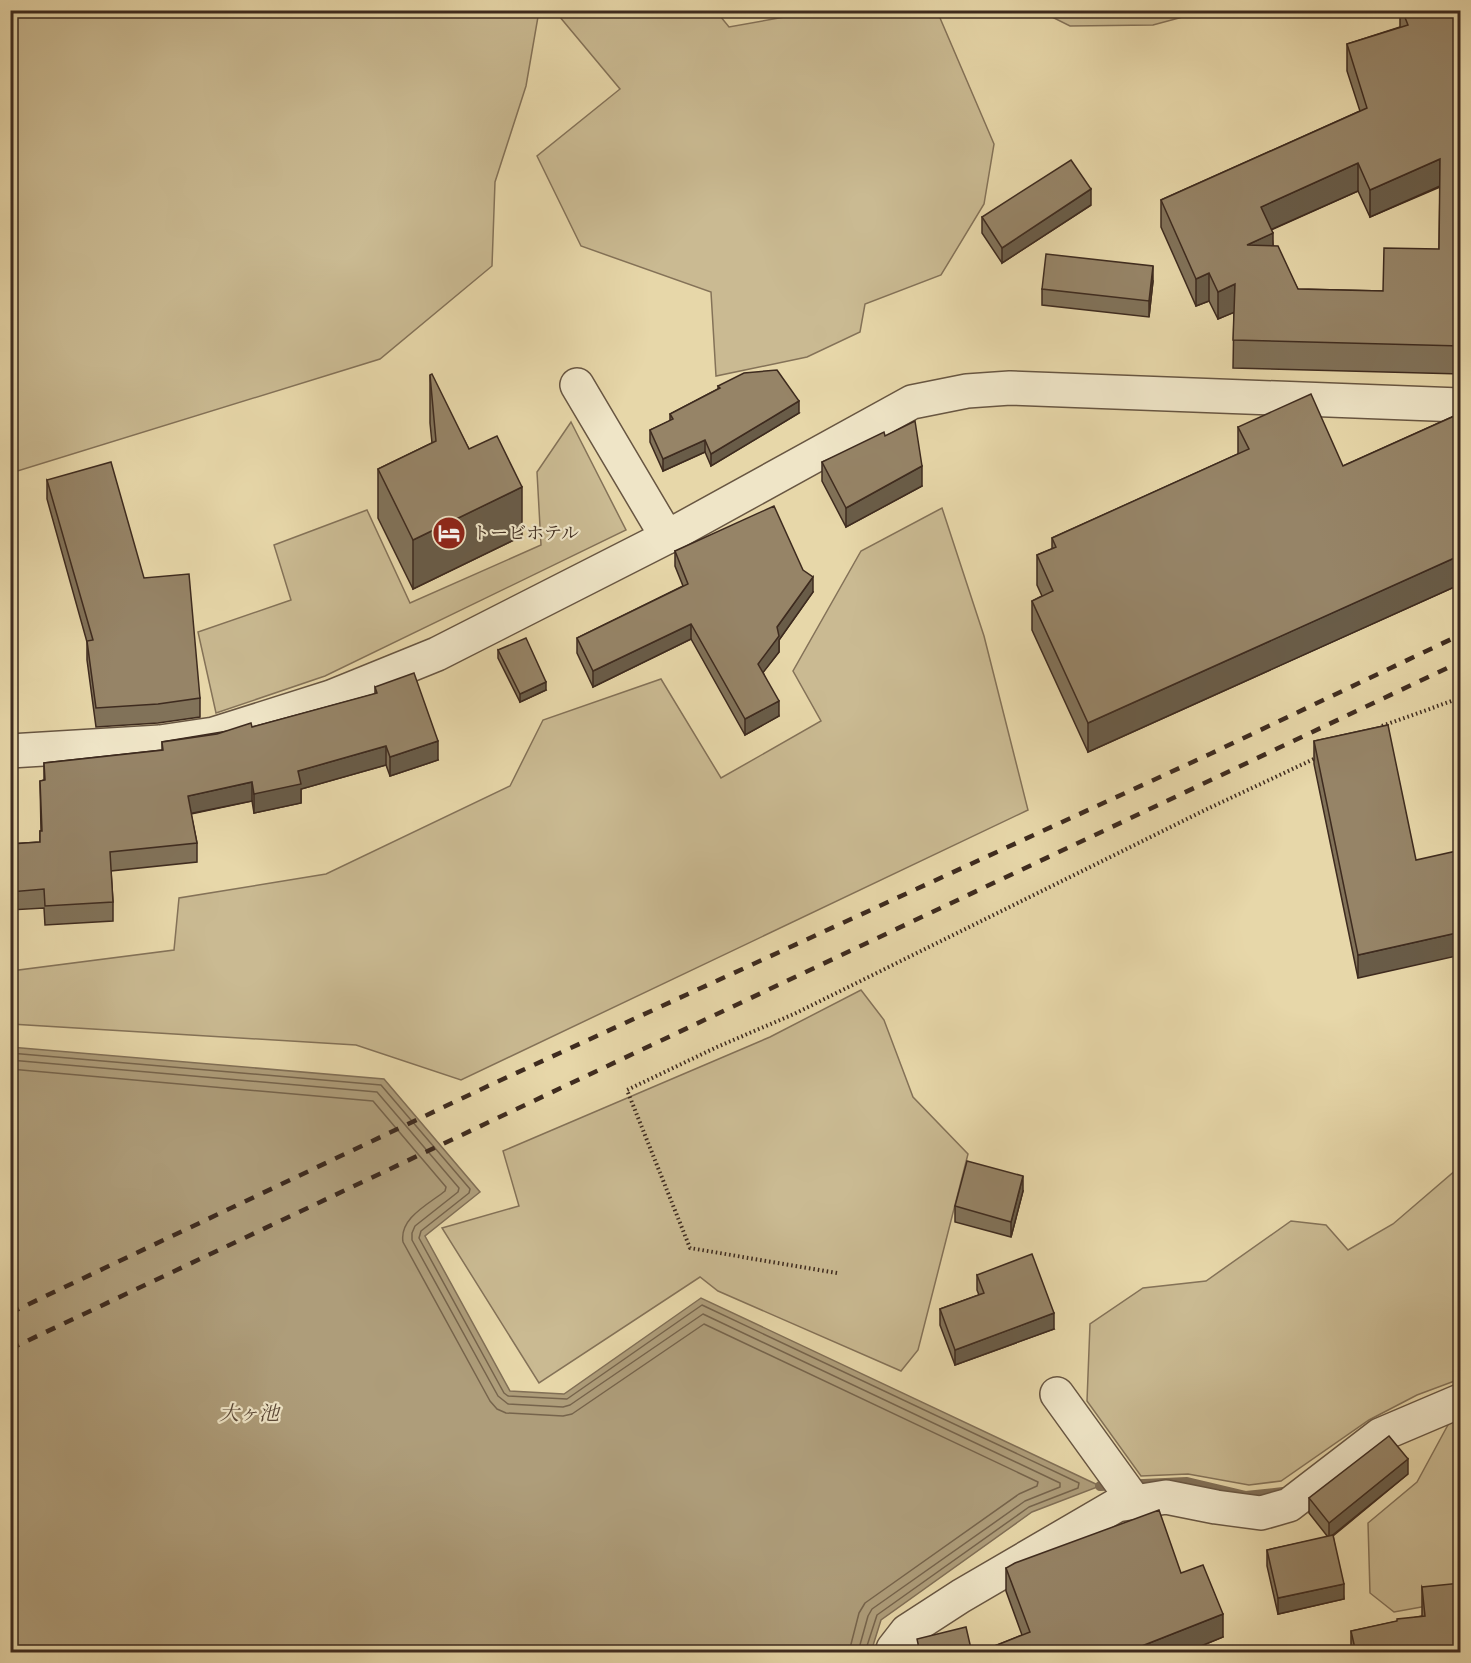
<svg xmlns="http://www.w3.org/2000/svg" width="1471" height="1663" viewBox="0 0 1471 1663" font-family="'IM FELL French Canon','Noto Serif JP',serif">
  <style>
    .green { fill: #caba92; stroke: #847258; stroke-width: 1.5 }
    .water { fill: #ae9d7a; stroke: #816f56; stroke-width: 1.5 }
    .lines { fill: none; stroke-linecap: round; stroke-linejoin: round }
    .shore { stroke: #76644c; stroke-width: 1.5 }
    .stream { stroke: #816f56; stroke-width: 10 }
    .minor-casing { stroke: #685642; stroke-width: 36 }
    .path { stroke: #3e2b1f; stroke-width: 4; stroke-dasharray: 1.5 3; stroke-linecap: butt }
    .minor { stroke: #efe5c7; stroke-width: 33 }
    .rail { stroke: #3e2b1f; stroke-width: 4.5; stroke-dasharray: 10 10; stroke-linecap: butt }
    .wall { fill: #817259; stroke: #3e2b1f; stroke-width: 1.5; fill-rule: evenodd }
    .shaded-wall { fill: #695c48; stroke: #3e2b1f; stroke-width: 1.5 }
    .building { fill: #968467; stroke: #3e2b1f; stroke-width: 1.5; fill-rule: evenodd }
    .labels { text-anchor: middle; stroke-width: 4.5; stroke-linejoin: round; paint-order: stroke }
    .poi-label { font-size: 18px; fill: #3e2b1f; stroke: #efe5c7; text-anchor: start }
    .water-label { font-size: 20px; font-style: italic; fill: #5a4836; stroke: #efe5c7 }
  </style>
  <rect width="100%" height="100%" fill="#e7d7a9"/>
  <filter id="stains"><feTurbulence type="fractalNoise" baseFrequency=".00333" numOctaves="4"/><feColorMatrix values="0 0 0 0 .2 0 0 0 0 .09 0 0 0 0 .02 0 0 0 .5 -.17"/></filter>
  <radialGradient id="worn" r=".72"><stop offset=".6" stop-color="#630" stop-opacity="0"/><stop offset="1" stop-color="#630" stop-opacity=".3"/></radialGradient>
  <g class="green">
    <polygon points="11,10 539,11 526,86 495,182 492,266 380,359 11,473"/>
    <polygon points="554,10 716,11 729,27 818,11 937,11 994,144 984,204 941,275 865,304 860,332 807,357 716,376 711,292 581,246 537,156 620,89"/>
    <polygon points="1040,11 1205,11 1153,25 1070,26"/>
    <polygon points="571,422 626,530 325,676 216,713 198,632 291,600 274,545 367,510 410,603 541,545 537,472"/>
    <polygon points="942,508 984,636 1028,810 461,1080 356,1045 11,1024 11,971 174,950 179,898 326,874 510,786 543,720 661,679 721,778 821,721 793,671 861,551"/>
    <polygon points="861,990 884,1020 913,1097 968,1154 918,1350 901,1371 718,1291 700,1277 539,1383 442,1228 519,1206 503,1151 770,1037"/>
    <polygon points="1460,1163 1460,1379 1417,1395 1369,1420 1281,1481 1249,1485 1188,1474 1141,1476 1087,1401 1090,1324 1143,1288 1206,1281 1291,1221 1326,1225 1348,1250 1393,1224 1457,1169"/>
    <polygon points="1460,1417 1460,1600 1394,1612 1370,1593 1368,1523 1417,1482 1449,1423"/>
  </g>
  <polygon class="water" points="10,1047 384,1079 480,1192 425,1236 510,1391 564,1394 701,1298 1100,1486 1032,1512 881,1620 871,1652 11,1652"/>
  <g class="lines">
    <g class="shore">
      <polyline points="10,1053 381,1085 470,1189 469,1193 421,1231 419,1238 504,1393 508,1396 567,1399 702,1305 1079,1483 1078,1488 1029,1507 877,1615 865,1652"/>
      <polyline points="10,1060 377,1092 459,1188 458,1192 415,1226 412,1233 412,1240 498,1396 508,1404 563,1407 570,1405 703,1314 1060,1483 1060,1487 1025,1501 872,1609 868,1616 858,1652"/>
      <path d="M 10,1069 L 373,1101 L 446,1187 L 445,1191 C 429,1204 399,1218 403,1242 L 490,1401 L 497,1409 L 506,1413 L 563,1416 L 572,1414 L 704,1324 L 1038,1482 L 1037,1486 L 1019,1494 L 865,1603 L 859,1613 L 849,1652"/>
    </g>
    <polyline class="stream" points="1100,1486 1187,1482 1246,1496 1283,1492"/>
    <defs>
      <g id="minor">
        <polyline points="577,385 667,537"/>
        <polyline points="10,751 160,742 214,734 331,697 437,654 667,537 912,402 967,391 1010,388 1460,405"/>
        <polyline points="1057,1394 1135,1502"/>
        <polyline points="893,1649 907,1631 961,1596 1117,1505 1166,1497 1216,1507 1261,1513 1289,1505 1380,1435 1460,1401"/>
      </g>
    </defs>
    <use href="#minor" class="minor-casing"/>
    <g class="path">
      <polyline points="1382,726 1460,698"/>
      <polyline points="837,1273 690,1248 627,1090 717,1047 794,1014 1205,810 1316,758"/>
    </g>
    <use href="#minor" class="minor"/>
    <g class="rail">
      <polyline points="10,1313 488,1086 1210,754 1460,635"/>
      <polyline points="10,1349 1460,662"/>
    </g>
  </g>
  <g class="wall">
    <path d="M 1400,10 L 1461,10 L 1461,374 L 1233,368 L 1234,312 L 1218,319 L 1209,301 L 1196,306 L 1161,227 L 1161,200 L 1360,111 L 1347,71 L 1347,44 L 1400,27 ZM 1440,187 L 1439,249 L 1383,291 L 1298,289 L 1273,245 L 1271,230 L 1358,191 L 1370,217 Z"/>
    <polygon points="1091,205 1002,263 982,233 982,217"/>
    <polygon points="1153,281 1149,317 1042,305 1042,289"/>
    <polygon points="430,375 469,449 522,536 413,589 378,518 378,469 432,443 430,423"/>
    <polygon points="718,386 799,413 711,466 705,452 663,471 650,442 650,430 670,421 670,414 718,389"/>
    <polygon points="1461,413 1461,584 1088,752 1032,630 1032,601 1042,596 1037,585 1037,555 1052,549 1052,538 1238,454 1238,427 1343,466"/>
    <polygon points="885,436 922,486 846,527 822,481 822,462"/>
    <polygon points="47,480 144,578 200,698 200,717 158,723 96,727 87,660 87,642 47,499"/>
    <polygon points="675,551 813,592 779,640 779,652 763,672 779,716 745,735 691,639 593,687 577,653 577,638 683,586 675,566"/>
    <polygon points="498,650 546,690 520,702 498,658"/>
    <polygon points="375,687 438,760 390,776 386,765 301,789 301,803 254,813 252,801 191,814 197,843 197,862 111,871 113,902 113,921 45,925 44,908 10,910 10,844 40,842 40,831 41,831 40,781 44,780 44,763 162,750 162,742 252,727 375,694"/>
    <polygon points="1388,725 1358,978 1314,764 1314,741"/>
    <polygon points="1023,1191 1011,1237 955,1222 955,1206"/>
    <polygon points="977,1275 1054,1329 955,1365 940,1325 940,1309 979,1295 977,1290"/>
    <polygon points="1408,1474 1333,1536 1344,1599 1278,1614 1267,1566 1267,1550 1328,1537 1309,1513 1309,1498"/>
    <polygon points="1006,1568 1181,1573 1223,1637 1184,1653 977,1653 1022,1635 1006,1591"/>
    <polygon points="1422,1587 1461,1653 1351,1653 1351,1631 1422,1616"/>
  </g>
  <g class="shaded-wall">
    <polygon points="1440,159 1440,186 1370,217 1370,190"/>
    <polygon points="1358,163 1358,191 1261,234 1261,207"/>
    <polygon points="1091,189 1091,205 1002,263 1002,248"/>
    <polygon points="1273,233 1273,261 1247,245"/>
    <polygon points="1153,266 1153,281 1149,317 1149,301"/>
    <polygon points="1209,273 1209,301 1196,306 1196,279"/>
    <polygon points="1235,284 1235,312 1218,319 1218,292"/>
    <polygon points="799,401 799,413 711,466 711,454"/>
    <polygon points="705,440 705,452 663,471 663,459"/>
    <polygon points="922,466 922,486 846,527 846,508"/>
    <polygon points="522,487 522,536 413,589 413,540"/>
    <polygon points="1461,555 1461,584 1088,752 1088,723"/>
    <polygon points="813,577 813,592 779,640 779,652 758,679 758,664 777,627"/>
    <polygon points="691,624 691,639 593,687 593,671"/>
    <polygon points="546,682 546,690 520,702 520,694"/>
    <polygon points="779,701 779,716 745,735 745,719"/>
    <polygon points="438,741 438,760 390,776 390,757"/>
    <polygon points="386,746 386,765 301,789 301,803 254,813 254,794 298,771"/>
    <polygon points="252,782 252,801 188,814 188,796"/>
    <polygon points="1461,932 1461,955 1358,978 1358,955"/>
    <polygon points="1023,1176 1023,1191 1011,1237 1011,1222"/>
    <polygon points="1054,1313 1054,1329 955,1365 955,1350"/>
    <polygon points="1408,1459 1408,1474 1329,1538 1329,1523"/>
    <polygon points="1344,1584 1344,1599 1278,1614 1278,1598"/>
    <polygon points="1223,1614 1223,1637 1184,1653 1124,1653"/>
  </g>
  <g class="building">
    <path d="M 1402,10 L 1461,10 L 1461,346 L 1233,340 L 1235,284 L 1218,292 L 1209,273 L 1196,279 L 1161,200 L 1367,108 L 1347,44 L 1408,25 ZM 1440,159 L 1439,249 L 1384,248 L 1383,291 L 1298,289 L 1278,246 L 1247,245 L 1273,233 L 1261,207 L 1358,163 L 1370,190 Z"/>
    <polygon points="1071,160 1091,189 1002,248 982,217"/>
    <polygon points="1046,254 1153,266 1149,301 1042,289"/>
    <polygon points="777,370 799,401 711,454 705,440 663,459 650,430 673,419 670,414 720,388 718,386 744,373"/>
    <polygon points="432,374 469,449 497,436 522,487 413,540 378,469 436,441 430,375"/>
    <polygon points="1311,394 1343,466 1461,413 1461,555 1088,723 1032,601 1053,591 1037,555 1056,547 1052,538 1249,449 1238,427"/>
    <polygon points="915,421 922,466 846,508 822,462 884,432 885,436"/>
    <polygon points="111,462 144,578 189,574 200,698 158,704 96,708 87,641 93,640 47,480"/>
    <polygon points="774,506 803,570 813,577 777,627 779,636 758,664 779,701 745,719 691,624 593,671 577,638 688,584 675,551"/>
    <polygon points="526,638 546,682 520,694 498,650"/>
    <polygon points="414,673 438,741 390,757 386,746 298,771 301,784 254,794 252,782 188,796 197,843 110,852 113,902 45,906 44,889 10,892 10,844 40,842 40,831 42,831 40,781 45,780 44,763 163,750 162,742 217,734 251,723 252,727 377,693 375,687"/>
    <polygon points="1388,725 1416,860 1461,850 1461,932 1358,955 1314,741"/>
    <polygon points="967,1161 1023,1176 1011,1222 955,1206"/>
    <polygon points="1032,1254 1054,1313 955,1350 940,1309 984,1293 977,1275"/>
    <polygon points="1389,1436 1408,1459 1329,1523 1309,1498"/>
    <polygon points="1159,1510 1181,1573 1203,1565 1223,1614 1124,1653 977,1653 1030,1632 1006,1568 1015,1563"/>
    <polygon points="1333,1535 1344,1584 1278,1598 1267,1550"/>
    <polygon points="1461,1583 1461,1653 1356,1653 1351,1631 1397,1621 1397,1619 1425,1616 1422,1587"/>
    <polygon points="966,1627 972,1653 920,1653 917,1639"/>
  </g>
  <defs>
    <symbol id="hotel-disc" viewBox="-11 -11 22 22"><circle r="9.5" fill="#8f2418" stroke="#efe5c7"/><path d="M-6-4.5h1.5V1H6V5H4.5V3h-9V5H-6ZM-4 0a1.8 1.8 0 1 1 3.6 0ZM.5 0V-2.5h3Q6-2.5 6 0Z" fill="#fff"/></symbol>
  </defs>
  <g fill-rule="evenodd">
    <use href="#hotel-disc" x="430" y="514" width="38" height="38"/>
  </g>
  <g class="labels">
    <g class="poi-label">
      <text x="472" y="539">トービホテル</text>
    </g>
    <g class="water-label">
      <text x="249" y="1420">大ヶ池</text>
    </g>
  </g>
  <rect width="1471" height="1663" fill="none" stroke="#e7d7a9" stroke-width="36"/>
  <rect x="12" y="12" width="1447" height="1639" fill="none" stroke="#3e2b1f" stroke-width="3"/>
  <rect x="18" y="18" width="1435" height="1627" fill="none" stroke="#3e2b1f" stroke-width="1.5"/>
  <rect width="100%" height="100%" filter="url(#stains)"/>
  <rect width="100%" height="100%" fill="url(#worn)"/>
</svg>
